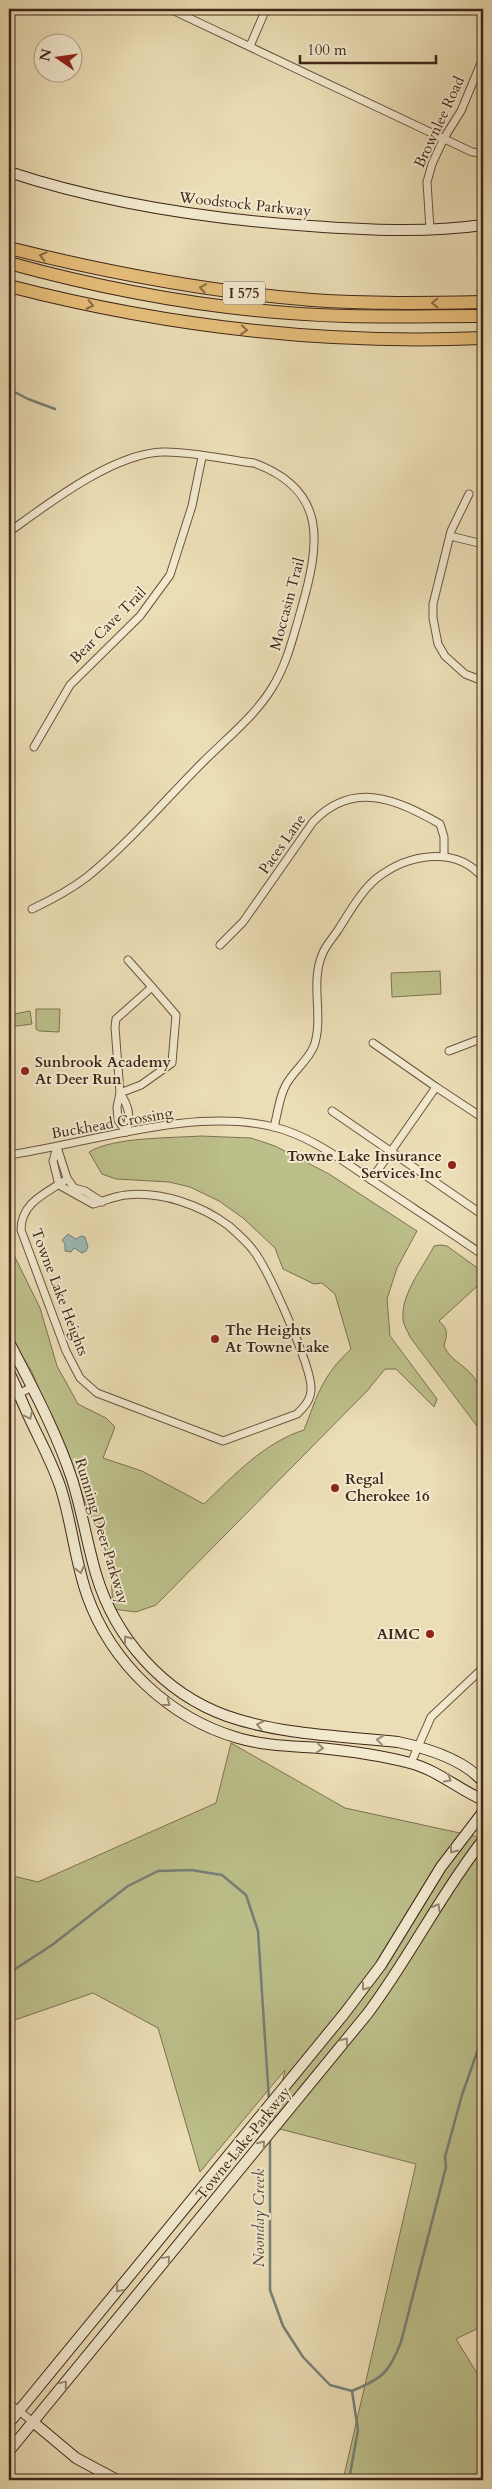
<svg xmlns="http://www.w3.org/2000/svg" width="492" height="2489" viewBox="0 0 492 2489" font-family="Cardo,serif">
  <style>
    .green { fill: #bcbf8a; stroke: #7e7252 }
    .water { fill: #9bbab7; stroke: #767f78 }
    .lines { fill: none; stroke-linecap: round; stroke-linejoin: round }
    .stream { stroke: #767f78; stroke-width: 2.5 }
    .street-casing { stroke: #6a5440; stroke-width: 9 }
    .secondary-casing { stroke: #3f2619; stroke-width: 12 }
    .highway-casing { stroke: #3f2619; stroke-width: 14 }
    .street { stroke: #f2e9cf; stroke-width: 7 }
    .secondary { stroke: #f2e9cf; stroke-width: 10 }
    .highway { stroke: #e6be7a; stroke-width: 12 }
    .oneway { stroke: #8a6a45 }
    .oneway2 { stroke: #988874 }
    .poi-dot { fill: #8f2418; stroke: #f2e9cf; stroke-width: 2 }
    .labels { text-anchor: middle; stroke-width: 4; stroke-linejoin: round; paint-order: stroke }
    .shield { fill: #f2e9cf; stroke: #756050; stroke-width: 1 }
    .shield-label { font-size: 14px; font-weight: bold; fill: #3f2619 }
    .street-label { font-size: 15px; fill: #3f2619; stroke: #f2e9cf }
    .poi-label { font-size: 15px; font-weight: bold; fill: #3f2619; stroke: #f2e9cf; text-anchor: start }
    .water-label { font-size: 16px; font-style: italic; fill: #564b40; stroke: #f2e9cf }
  </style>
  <rect width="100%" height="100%" fill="#ebddb5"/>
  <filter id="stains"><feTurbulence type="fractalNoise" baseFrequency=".004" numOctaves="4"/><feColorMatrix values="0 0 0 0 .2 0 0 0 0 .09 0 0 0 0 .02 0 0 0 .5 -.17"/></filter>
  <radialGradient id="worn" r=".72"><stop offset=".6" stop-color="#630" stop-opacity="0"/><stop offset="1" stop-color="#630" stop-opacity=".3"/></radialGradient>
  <g class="green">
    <polygon points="440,971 441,994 392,997 391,973"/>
    <polygon points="36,1009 60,1009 59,1032 39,1031 36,1029"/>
    <polygon points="30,1011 32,1024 9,1027 9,1015"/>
    <path d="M 201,1136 L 251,1138 L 275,1146 L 329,1174 L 417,1231 L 397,1268 L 387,1299 L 390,1336 L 437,1399 L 434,1407 L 396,1369 L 385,1369 L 367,1391 L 156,1605 L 136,1612 L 113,1609 L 111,1575 L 106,1552 L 32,1372 L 9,1334 L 9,1245 L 40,1308 L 57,1366 L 78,1404 L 106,1418 L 115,1427 L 103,1458 L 142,1471 L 204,1504 C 233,1476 265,1442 304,1430 C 318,1394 322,1376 351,1349 L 335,1294 L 322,1283 L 314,1284 L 283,1269 L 275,1248 L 243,1218 L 219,1201 L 190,1187 L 169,1182 L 116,1179 L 102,1174 L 89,1152 C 113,1137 172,1138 201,1136 Z"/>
    <path d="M 440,1245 L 447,1246 L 483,1272 L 483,1281 L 439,1321 C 449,1330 447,1334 444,1346 C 448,1356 458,1362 466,1369 C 488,1388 483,1408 483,1434 L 410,1337 C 408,1332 403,1324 403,1319 C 401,1293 423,1268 434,1246 Z"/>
    <polygon points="231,1743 345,1808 483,1838 483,2326 456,2339 483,2383 483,2480 343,2480 416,2164 272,2127 285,2070 200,2172 158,2028 93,1993 9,2022 9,1875 38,1882 216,1803"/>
  </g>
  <polygon class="water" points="68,1234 76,1239 81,1236 85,1237 88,1247 86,1251 82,1253 74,1248 71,1252 65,1251 65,1244 62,1240"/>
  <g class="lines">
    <g class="stream">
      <polyline points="9,389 28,399 55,409"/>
      <polyline points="9,1973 52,1945 128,1886 158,1871 191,1870 222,1875 246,1895 258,1931 269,2100"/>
      <polyline points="269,2111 270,2128"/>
      <path d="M 270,2138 L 270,2290 L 283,2326 L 303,2357 L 330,2385 L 352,2391 C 383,2378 389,2373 401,2342 L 446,2167 L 445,2157 L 462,2095 L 483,2035"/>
      <polyline points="349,2480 358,2430 352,2391"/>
    </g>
    <defs>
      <g id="street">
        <polyline points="170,9 472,152 483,153"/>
        <polyline points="250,46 266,9"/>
        <polyline points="430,229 427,182 432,164 444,138 461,111 483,58"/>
        <polyline points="469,494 451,531 433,604 433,618 438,644 445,656 465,674 483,681"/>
        <path d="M 9,532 C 49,503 114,453 163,452 C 190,451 227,460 254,463 C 330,491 319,546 301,610 C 293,637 287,664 272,688 C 255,716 226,739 203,762 C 165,800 129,843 87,877 C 70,890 51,900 32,909"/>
        <polyline points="450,536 483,544"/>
        <polyline points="34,747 70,685 140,616 170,575 192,506 202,457"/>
        <path d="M 220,945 L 243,922 L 313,822 C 353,780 396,799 440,824 L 444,837 L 444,856"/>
        <polyline points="128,960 152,987"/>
        <polyline points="449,1051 483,1038"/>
        <polyline points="436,1087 483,1118"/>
        <polyline points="120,1093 141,1085 172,1063 176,1015 152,987 116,1019 115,1027 120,1093 117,1107 118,1120 126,1132"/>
        <path d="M 120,1093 C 129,1107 131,1115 126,1132"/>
        <polyline points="332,1111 483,1215"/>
        <path d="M 274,1127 C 278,1112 280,1092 289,1080 C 297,1068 308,1060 314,1046 C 324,1017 310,984 322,955 C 325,946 333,938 338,930 C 349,913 361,891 377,878 C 408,854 456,845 483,878"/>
        <path d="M 57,1147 L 53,1161 L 59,1185 L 93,1204 C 104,1201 115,1196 126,1195 C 161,1191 201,1205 229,1226 C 237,1233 247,1242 253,1250 C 268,1269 312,1367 311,1389 C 311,1400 304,1407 297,1414 L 223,1441 L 97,1393 L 80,1378 L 66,1351 L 21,1230 C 21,1202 47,1193 67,1179"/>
        <polyline points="57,1147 67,1178 74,1188 85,1191 102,1202"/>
        <path d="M 9,1155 C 90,1143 193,1107 274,1127 C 311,1136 343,1161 373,1181 C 410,1206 447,1230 483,1255"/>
        <polyline points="371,1180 436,1087 373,1043"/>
        <polyline points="9,1399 32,1387"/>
        <polyline points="411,1763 431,1717 483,1668"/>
        <polyline points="9,2403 33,2422"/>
      </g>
      <g id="secondary">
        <path d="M 9,172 C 106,204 208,219 310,226 C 367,230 426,233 483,225"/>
        <path d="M 9,1342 C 32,1387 56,1431 72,1479 C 82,1511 87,1543 96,1574 C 115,1638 163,1693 227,1716 C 281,1735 342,1736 398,1742 C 426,1748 464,1759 483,1782"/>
        <path d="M 9,1372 C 16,1386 22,1402 29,1417 C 40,1441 53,1464 61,1489 C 72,1524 75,1561 87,1595 C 111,1663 169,1718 238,1738 C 265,1746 293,1746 320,1748 C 350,1751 380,1755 410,1763 C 437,1770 458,1789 483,1800"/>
        <polyline points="33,2422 76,2458 117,2480"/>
        <polyline points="9,2423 344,2014 381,1965 441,1867 483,1812"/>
        <path d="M 9,2451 L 368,2013 C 410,1957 440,1895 483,1840"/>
      </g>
      <g id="highway">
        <path d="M 9,248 C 109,273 209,292 312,300 C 369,304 426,303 483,302"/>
        <path d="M 9,263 C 118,293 233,313 346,316 C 392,317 438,316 483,316"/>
        <path d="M 9,286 C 164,326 323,345 483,338"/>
      </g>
    </defs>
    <use href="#street" class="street-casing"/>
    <use href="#secondary" class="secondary-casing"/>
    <use href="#highway" class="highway-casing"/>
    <use href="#street" class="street"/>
    <use href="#secondary" class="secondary"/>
    <use href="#highway" class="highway"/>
  </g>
  <defs><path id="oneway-chevron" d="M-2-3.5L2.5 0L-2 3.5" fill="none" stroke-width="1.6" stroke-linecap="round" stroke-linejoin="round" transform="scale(1.25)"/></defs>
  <g class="oneway">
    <use href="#oneway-chevron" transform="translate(43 256) rotate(-166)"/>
    <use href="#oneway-chevron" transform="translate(203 288) rotate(-172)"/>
    <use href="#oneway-chevron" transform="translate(435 303) rotate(179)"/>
    <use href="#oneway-chevron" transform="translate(90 305) rotate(12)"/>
    <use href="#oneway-chevron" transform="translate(244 330) rotate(5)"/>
  </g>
  <g class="oneway2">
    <use href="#oneway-chevron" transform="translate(29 1416) rotate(65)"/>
    <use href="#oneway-chevron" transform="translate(80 1570) rotate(76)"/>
    <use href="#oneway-chevron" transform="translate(127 1639) rotate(-126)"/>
    <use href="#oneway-chevron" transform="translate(167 1703) rotate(37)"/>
    <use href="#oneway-chevron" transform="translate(260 1725) rotate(-168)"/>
    <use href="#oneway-chevron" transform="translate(380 1740) rotate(-174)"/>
    <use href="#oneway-chevron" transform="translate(320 1748) rotate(5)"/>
    <use href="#oneway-chevron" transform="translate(448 1779) rotate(30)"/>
    <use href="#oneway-chevron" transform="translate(453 1850) rotate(126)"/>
    <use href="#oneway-chevron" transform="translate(437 1907) rotate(-60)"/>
    <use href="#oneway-chevron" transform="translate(365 1987) rotate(126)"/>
    <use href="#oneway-chevron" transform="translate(345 2041) rotate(-51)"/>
    <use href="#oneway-chevron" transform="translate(262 2144) rotate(-51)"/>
    <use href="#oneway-chevron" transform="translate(167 2259) rotate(-50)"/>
    <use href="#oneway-chevron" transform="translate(119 2289) rotate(130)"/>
    <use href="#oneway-chevron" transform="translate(64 2384) rotate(-50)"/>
  </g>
  <g class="poi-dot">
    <circle cx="25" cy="1071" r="5"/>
    <circle cx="452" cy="1165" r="5"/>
    <circle cx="215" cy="1339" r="5"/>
    <circle cx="335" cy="1488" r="5"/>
    <circle cx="430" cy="1634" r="5"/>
  </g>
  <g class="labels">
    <rect class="shield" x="223" y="281.5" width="42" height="23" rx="4"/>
    <g class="shield-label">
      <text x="244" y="298">I 575</text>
    </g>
    <g class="street-label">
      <text transform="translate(439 122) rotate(-65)" y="5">Brownlee Road</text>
      <text transform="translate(245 204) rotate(6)" y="5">Woodstock Parkway</text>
      <text transform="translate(287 604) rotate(-75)" y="5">Moccasin Trail</text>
      <text transform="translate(108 625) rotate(-45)" y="5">Bear Cave Trail</text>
      <text transform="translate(282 844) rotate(-55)" y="5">Paces Lane</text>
      <text transform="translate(112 1123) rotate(-10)" y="5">Buckhead Crossing</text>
      <text transform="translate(60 1292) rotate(69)" y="5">Towne Lake Heights</text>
      <text transform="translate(102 1531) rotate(73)" y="5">Running Deer Parkway</text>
      <text transform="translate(243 2143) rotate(-51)" y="5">Towne Lake Parkway</text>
    </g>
    <g class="poi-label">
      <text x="35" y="1067">Sunbrook Academy<tspan x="35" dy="17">At Deer Run</tspan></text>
      <text x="442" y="1161" text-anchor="end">Towne Lake Insurance<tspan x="442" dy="17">Services Inc</tspan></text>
      <text x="225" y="1335">The Heights<tspan x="225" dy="17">At Towne Lake</tspan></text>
      <text x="345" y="1484">Regal<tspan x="345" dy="17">Cherokee 16</tspan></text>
      <text x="420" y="1639" text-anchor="end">AIMC</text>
    </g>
    <g class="water-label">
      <text transform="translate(258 2218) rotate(-90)" y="6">Noonday Creek</text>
    </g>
  </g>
  <rect width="492" height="2489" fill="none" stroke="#ebddb5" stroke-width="30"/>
  <rect x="10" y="10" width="472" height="2469" fill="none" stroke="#3f2619" stroke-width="2.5"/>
  <rect x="15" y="15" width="462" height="2459" fill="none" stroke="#3f2619"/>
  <g transform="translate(58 58) rotate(283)"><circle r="24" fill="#f2e9cf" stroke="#aa9b86"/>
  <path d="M0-4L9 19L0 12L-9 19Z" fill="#8f2418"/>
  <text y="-8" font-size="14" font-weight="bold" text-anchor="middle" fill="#3f2619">N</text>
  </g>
  <path d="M300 55v8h136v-8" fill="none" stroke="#3f2619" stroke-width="2.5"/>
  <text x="307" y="55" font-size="15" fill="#3f2619" stroke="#f2e9cf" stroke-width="4" paint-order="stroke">100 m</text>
  <rect width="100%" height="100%" filter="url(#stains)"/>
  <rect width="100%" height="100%" fill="url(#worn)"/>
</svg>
